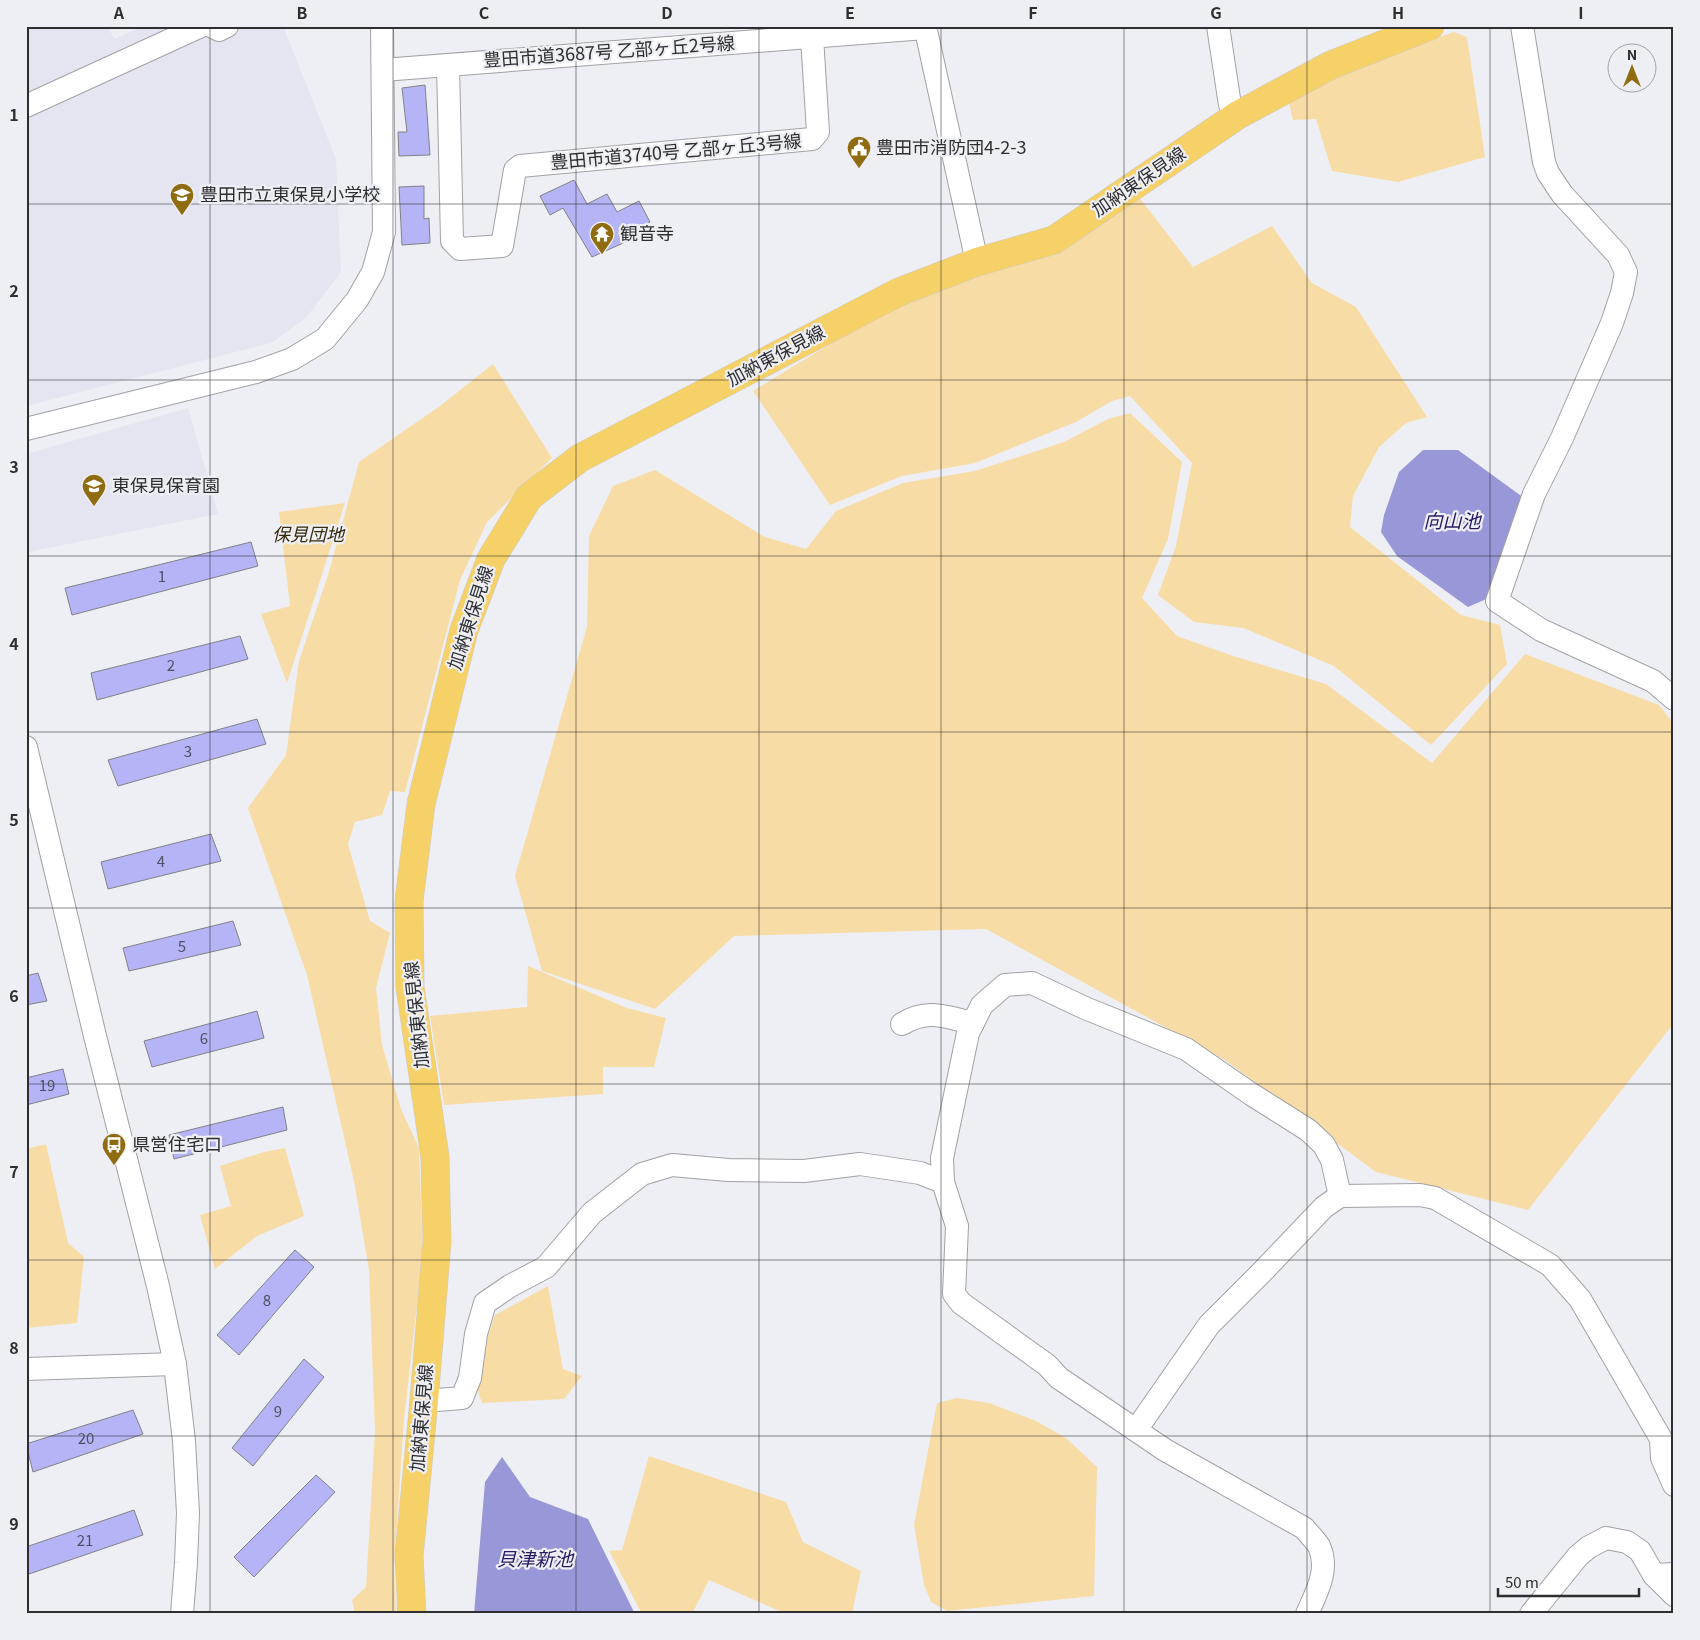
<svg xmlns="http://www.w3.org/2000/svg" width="1700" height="1640" viewBox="0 0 1700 1640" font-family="Georgia,'Noto Sans JP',serif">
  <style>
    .built { fill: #e5e5f2 }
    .green { fill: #f8dca6 }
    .water { fill: #9897d7 }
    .building { fill: #b5b4f7; stroke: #818186 }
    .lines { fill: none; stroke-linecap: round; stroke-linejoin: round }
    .minor-casing { stroke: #a1a1a6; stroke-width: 24 }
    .major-casing { stroke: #cdcdcd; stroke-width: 29 }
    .minor { stroke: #fff; stroke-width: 22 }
    .major { stroke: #f5d168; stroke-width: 28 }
    .grid { fill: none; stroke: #2e2e30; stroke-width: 1; stroke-opacity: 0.55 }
    .labels { text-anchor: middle; stroke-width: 4.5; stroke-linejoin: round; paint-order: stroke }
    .number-label { font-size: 15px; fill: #505062 }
    .street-label { font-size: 18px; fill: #2e2e30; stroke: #eeeff4 }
    .poi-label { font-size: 18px; fill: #2e2e30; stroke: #eeeff4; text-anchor: start }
    .park-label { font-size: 18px; font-style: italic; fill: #37290b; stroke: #eeeff4 }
    .water-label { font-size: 19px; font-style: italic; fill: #271863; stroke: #eeeff4 }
    .neatline { fill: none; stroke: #2e2e30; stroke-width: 2 }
    .grid-label { font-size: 16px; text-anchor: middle; font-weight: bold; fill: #2e2e30 }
  </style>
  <rect width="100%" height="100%" fill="#eeeff4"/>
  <g class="built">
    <polygon points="26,26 108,26 114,39 143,26 283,26 336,159 341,272 306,318 271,343 26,406"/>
    <polygon points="188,408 218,514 28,552 26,544 26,454"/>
  </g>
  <g class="green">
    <polygon points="1454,32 1467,37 1485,157 1398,182 1332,171 1316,119 1293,120 1288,98 1350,66"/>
    <polygon points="1138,196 1193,267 1272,226 1312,283 1356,307 1427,417 1406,423 1379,447 1353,496 1350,527 1461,615 1500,625 1507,664 1431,745 1334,666 1243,628 1194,622 1158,595 1176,546 1192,463 1130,396 1112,401 1076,422 975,463 902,476 830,505 753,391 902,300"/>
    <polygon points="493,364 552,458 487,522 460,580 405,792 390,791 382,815 355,822 348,844 370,921 390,933 376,988 382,1045 401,1109 419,1148 423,1253 404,1419 394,1568 396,1614 355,1614 352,1600 366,1587 375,1432 369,1270 354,1181 307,975 248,808 286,755 299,661 329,572 359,462 440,406"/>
    <polygon points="1130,413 1182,462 1168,539 1142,598 1177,636 1233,656 1326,684 1432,763 1525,654 1659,705 1674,724 1674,1023 1528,1210 1376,1172 1225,1060 986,929 734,936 655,1009 542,971 515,876 587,627 589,536 613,486 655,470 765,537 806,549 836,511 903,483 975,471 1064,442 1108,419"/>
    <polygon points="345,503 287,683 261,614 290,606 279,512"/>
    <polygon points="528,966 627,1008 666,1018 654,1067 603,1067 603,1094 444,1105 430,1016 527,1007"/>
    <polygon points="46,1144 68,1243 84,1257 77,1323 26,1328 26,1149"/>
    <polygon points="285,1148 304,1216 257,1236 215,1269 200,1215 231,1206 220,1166 264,1152"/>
    <polygon points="548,1286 563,1369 582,1376 564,1399 482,1403 474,1379 495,1315"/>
    <polygon points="957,1398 989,1403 1036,1421 1066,1438 1097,1467 1094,1596 947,1611 931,1602 924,1585 914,1525 937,1403"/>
    <polygon points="649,1456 786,1502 803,1542 861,1571 852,1614 786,1614 709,1580 692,1614 642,1614 609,1551 622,1550"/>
  </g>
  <g class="water">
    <polygon points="1423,450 1458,450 1524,498 1491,597 1468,607 1397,556 1381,532 1384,515 1399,472"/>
    <polygon points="502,1457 530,1497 588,1519 635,1614 474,1614 485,1482"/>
  </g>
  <g class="building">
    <polygon points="425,85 430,155 399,156 398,132 407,132 402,88"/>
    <polygon points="574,180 587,204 607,194 617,212 639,201 650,222 629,233 632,239 592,257 563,208 550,215 540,196"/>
    <polygon points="424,186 424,219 429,218 430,243 402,245 399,187"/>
    <polygon points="251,542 258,566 72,615 65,588"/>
    <polygon points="240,636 248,659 97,700 91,673"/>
    <polygon points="257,719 266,744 118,786 108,760"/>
    <polygon points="211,834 221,861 108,889 101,862"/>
    <polygon points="233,921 241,945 129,971 123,948"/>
    <polygon points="38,973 47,1001 26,1005 26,976"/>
    <polygon points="257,1011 264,1038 152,1067 144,1041"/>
    <polygon points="63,1069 69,1094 26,1105 26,1078"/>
    <polygon points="283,1107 287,1130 174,1159 169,1135"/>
    <polygon points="295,1250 314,1267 239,1355 217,1335"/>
    <polygon points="304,1359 324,1377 253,1466 232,1448"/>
    <polygon points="133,1410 143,1434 33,1472 26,1444"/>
    <polygon points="316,1475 335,1492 254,1577 234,1557"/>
    <polygon points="134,1510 143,1535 29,1574 26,1564 26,1547"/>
  </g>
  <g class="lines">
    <defs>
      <g id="minor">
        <polyline points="211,26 219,30 227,26"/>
        <polyline points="925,26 977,262"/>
        <polyline points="1218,26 1230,105 1238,115"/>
        <polyline points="1522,26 1544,162 1548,173 1562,194 1618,255 1626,272 1622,293 1612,323 1562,438 1534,494 1497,601 1541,630 1653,681 1674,699"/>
        <polyline points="448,65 452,241 460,249 502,246 515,170 520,166 812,139 818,132 812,37"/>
        <polyline points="383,70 925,28"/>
        <polyline points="26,106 201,26"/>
        <polyline points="26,429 256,372 292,359 325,339 357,300 373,272 384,232 382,26"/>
        <polyline points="26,747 95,1036 158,1286 175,1364 184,1441 188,1513 186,1563 182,1614"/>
        <path d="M 902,1024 C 928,1008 945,1017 973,1023"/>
        <polyline points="26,1369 175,1364"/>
        <polyline points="424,1401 462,1398 470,1378 476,1334 485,1303 510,1286 546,1267 592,1213 642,1174 672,1165 728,1170 804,1171 860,1164 920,1173 943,1182"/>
        <polyline points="1136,1430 1209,1325 1262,1272 1324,1207 1340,1196 1420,1195 1435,1198 1550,1265 1580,1299 1661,1439 1662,1458 1674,1485"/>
        <polyline points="1674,1574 1654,1575 1674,1595"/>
        <path d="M 1307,1614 C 1316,1593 1330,1570 1319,1546 C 1315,1540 1309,1534 1304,1528 L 1165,1450 L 1059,1378 L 1047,1365 L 972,1311 L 961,1303 L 954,1294 L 957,1226 L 943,1182 L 942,1158 L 968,1033 L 982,1005 L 1005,985 L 1032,983 L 1085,1008 L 1186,1049 L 1251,1094 L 1308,1130 L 1324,1145 L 1332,1160 L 1340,1196"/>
        <polyline points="1531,1614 1578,1556 1589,1547 1606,1538 1627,1542 1640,1551 1654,1575"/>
      </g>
      <polyline id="major" points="412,1614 409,1556 424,1401 437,1241 435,1157 410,987 409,901 421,804 464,630 491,559 529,497 580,458 899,292 977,262 1054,240 1238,115 1331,65 1430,26"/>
    </defs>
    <use href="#minor" class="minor-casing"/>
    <use href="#major" class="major-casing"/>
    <use href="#minor" class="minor"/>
    <use href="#major" class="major"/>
  </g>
  <path class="grid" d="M 210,26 L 210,1614M 393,26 L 393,1614M 576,26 L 576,1614M 759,26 L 759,1614M 941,26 L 941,1614M 1124,26 L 1124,1614M 1307,26 L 1307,1614M 1490,26 L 1490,1614M 26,204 L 1674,204M 26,380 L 1674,380M 26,556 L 1674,556M 26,732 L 1674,732M 26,908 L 1674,908M 26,1084 L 1674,1084M 26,1260 L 1674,1260M 26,1436 L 1674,1436"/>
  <defs>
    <symbol id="civic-pin" viewBox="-11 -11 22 30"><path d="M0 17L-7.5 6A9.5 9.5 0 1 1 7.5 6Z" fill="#906c11" stroke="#eeeff4"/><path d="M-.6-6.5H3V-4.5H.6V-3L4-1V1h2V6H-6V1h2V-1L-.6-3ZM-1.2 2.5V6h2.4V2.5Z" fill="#fff"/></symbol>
    <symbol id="school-pin" viewBox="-11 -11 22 30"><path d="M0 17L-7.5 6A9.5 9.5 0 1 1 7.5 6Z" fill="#906c11" stroke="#eeeff4"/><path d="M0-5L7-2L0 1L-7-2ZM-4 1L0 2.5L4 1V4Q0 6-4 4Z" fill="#fff"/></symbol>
    <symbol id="temple-pin" viewBox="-11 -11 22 30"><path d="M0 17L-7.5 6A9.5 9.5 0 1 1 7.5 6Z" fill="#906c11" stroke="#eeeff4"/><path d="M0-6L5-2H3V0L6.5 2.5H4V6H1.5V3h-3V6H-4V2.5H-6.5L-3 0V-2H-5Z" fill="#fff"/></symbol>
    <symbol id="bus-pin" viewBox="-11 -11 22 30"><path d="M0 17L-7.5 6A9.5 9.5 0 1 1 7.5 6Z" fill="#906c11" stroke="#eeeff4"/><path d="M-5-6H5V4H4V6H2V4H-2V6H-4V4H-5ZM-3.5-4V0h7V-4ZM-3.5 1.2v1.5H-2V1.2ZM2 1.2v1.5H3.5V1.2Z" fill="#fff"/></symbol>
  </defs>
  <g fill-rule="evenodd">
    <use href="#civic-pin" x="845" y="134" width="28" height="38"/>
    <use href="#school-pin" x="168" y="181" width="28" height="38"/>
    <use href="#temple-pin" x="588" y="220" width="28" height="38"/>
    <use href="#school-pin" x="80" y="472" width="28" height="38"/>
    <use href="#bus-pin" x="100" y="1131" width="28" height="38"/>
  </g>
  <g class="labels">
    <g class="number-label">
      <text x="162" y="582">1</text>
      <text x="171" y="671">2</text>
      <text x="188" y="757">3</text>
      <text x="161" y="867">4</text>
      <text x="182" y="952">5</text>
      <text x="204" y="1044">6</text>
      <text x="47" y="1091">19</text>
      <text x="267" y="1306">8</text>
      <text x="278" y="1417">9</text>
      <text x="86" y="1444">20</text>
      <text x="85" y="1546">21</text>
    </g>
    <g class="street-label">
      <text transform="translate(609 52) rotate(-4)" y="6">豊田市道3687号 乙部ヶ丘2号線</text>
      <text transform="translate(676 152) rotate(-5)" y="6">豊田市道3740号 乙部ヶ丘3号線</text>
      <text transform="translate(1139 182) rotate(-34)" y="6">加納東保見線</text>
      <text transform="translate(776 356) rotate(-28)" y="6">加納東保見線</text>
      <text transform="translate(471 618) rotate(-72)" y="6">加納東保見線</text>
      <text transform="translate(417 1015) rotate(-96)" y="6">加納東保見線</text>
      <text transform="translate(422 1418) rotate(-85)" y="6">加納東保見線</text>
    </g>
    <g class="poi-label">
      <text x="876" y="154">豊田市消防団4-2-3</text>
      <text x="200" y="201">豊田市立東保見小学校</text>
      <text x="620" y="240">観音寺</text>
      <text x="112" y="492">東保見保育園</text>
      <text x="132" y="1151">県営住宅口</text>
    </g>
    <g class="park-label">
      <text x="308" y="541">保見団地</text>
    </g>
    <g class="water-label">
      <text x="1452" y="528">向山池</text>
      <text x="535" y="1566">貝津新池</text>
    </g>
  </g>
  <rect width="1700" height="1640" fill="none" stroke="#eeeff4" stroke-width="55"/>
  <g transform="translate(1632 68)"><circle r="24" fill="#eeeff4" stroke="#a1a2a6"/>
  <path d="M0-4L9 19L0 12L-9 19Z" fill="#906c11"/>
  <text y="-8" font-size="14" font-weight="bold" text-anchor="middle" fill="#2e2e30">N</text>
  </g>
  <path d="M1498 1588v8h141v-8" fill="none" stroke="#2e2e30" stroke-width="2.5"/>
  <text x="1505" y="1588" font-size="15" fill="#2e2e30" stroke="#eeeff4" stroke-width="4" paint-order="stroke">50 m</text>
  <rect x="28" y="28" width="1644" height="1584" class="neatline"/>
  <g class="grid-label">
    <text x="119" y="19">A</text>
    <text x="302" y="19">B</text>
    <text x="484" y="19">C</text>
    <text x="667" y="19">D</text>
    <text x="850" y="19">E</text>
    <text x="1033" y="19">F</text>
    <text x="1216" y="19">G</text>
    <text x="1398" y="19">H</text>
    <text x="1581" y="19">I</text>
    <text x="14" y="121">1</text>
    <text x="14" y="297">2</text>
    <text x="14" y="473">3</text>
    <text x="14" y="650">4</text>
    <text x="14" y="826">5</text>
    <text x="14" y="1002">6</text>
    <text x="14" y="1178">7</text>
    <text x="14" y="1354">8</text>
    <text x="14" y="1530">9</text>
  </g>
</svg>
